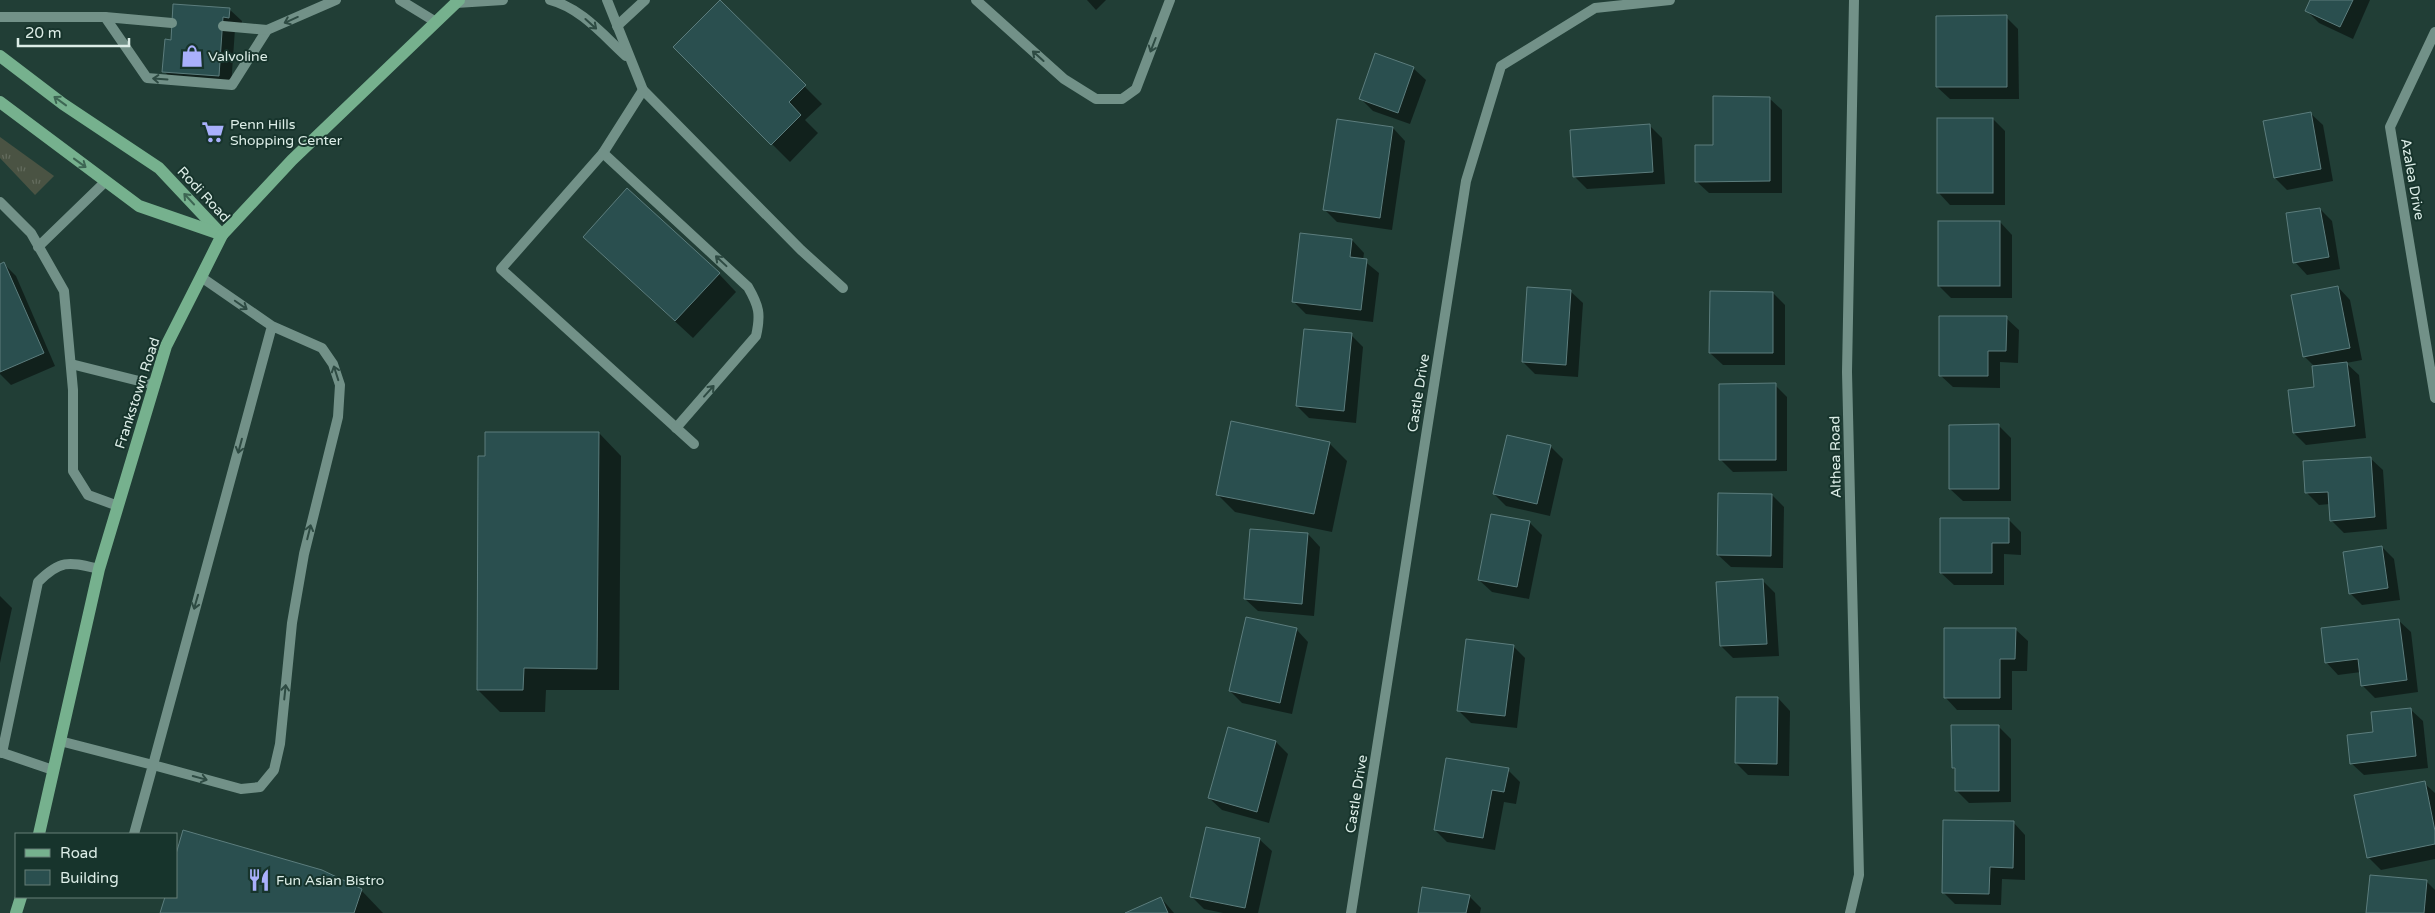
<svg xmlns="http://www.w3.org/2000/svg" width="2435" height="913" viewBox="0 0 2435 913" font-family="'Varela Round',sans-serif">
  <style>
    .grass { fill: url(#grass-tufts) }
    .shadow { fill: #0007 }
    .building { fill: #2a4f4f; stroke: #5c7d7d }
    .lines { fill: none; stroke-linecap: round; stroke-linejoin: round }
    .lane { stroke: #729188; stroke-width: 10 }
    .street { stroke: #729188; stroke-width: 10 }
    .primary { stroke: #76b18e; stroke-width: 12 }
    .oneway { stroke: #2e4b43 }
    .oneway2 { stroke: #3d6653 }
    .labels { text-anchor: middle; stroke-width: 4; stroke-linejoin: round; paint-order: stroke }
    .poi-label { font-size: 14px; fill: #dcede7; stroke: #17342c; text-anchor: start }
    .street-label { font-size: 14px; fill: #dcede7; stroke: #17342c }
  </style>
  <defs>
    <pattern id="grass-tufts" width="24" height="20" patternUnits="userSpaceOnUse" patternTransform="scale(1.25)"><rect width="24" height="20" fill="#4a5343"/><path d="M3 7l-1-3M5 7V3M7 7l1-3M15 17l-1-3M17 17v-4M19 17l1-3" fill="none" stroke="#646c5e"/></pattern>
  </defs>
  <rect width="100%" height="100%" fill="#213e36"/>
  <polygon class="grass" points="0,137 54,176 35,195 0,158"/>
  <g class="shadow">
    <polygon points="1087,0 1106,0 1096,10"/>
    <polygon points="2311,0 2370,0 2353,39 2319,23 2307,11"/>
    <polygon points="720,2 822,104 805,120 818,133 790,162 675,47"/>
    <polygon points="229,9 242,21 241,29 235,29 231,87 176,84 164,71 172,41"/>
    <polygon points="2006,17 2018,29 2019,99 1950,99 1937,87"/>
    <polygon points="1413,68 1426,80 1410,124 1373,111 1360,98"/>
    <polygon points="1769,98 1782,110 1782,193 1709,193 1696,181 1714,146"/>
    <polygon points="2310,113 2323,125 2333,181 2287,190 2275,178"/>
    <polygon points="1993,119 2005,131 2005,205 1950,205 1938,192"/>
    <polygon points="1650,126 1662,138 1665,184 1587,189 1574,176"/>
    <polygon points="1393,128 1405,141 1392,230 1337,222 1324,209"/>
    <polygon points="2320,209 2332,221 2340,269 2307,275 2295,262"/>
    <polygon points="2000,222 2012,235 2012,298 1951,298 1939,286"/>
    <polygon points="1352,240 1364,253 1363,260 1379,273 1373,322 1306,314 1294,302"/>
    <polygon points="602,254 719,274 736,292 693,338"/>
    <polygon points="4,264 16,276 55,366 11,385 0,374 0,265"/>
    <polygon points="2338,287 2350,300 2362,360 2346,363 2359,375 2366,438 2306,445 2294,433 2315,388 2315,367 2304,356"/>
    <polygon points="1570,291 1583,303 1578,377 1535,374 1523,362"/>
    <polygon points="1773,293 1785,305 1785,365 1723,365 1710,353"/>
    <polygon points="2006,318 2019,330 2018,363 2000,362 2000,388 1953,387 1940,375"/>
    <polygon points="1351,335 1363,347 1356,423 1309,418 1297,406"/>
    <polygon points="1775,385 1787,397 1787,471 1733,472 1720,459"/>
    <polygon points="1999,426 2011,438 2011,501 1963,501 1950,489"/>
    <polygon points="599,433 621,456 619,690 546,690 545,712 500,712 478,690"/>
    <polygon points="1329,443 1347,461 1332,532 1235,512 1217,494"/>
    <polygon points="1550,446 1563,459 1550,516 1506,506 1494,494"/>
    <polygon points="2370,458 2383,470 2387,529 2344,533 2331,520 2330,504 2319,505 2307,493"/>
    <polygon points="1772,495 1784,507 1783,568 1731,567 1718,555"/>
    <polygon points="2009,520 2021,532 2021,555 2004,554 2004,585 1954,585 1941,573"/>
    <polygon points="1529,522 1542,535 1529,599 1492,592 1479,580"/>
    <polygon points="1308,534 1320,547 1314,616 1258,611 1245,599"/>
    <polygon points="2382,547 2394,559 2400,600 2362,605 2350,593"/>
    <polygon points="1763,581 1775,593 1779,656 1733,658 1721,646"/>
    <polygon points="0,596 12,608 0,663"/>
    <polygon points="2398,620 2411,632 2418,692 2375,698 2362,685 2361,672 2338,675 2326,662"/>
    <polygon points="1296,629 1308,642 1292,714 1242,703 1230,691"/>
    <polygon points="2015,629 2028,641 2027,671 2012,671 2012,710 1957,710 1945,697"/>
    <polygon points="1513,646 1525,658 1517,728 1471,723 1458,710"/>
    <polygon points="1778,698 1790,711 1789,776 1748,775 1736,763"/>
    <polygon points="2410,709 2423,721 2428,768 2364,775 2351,763 2374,733"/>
    <polygon points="1999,727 2011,739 2011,802 1969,803 1956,790 1957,771 1953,768"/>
    <polygon points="1229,729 1276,742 1288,754 1269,823 1222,810 1209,798"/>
    <polygon points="1508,770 1520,782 1516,804 1504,802 1495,850 1447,842 1435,830"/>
    <polygon points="2424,783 2435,793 2435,859 2381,870 2368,857"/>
    <polygon points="2013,822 2025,835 2025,880 2002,879 2001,905 1955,904 1943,892"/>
    <polygon points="1259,839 1272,851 1258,913 1223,913 1204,909 1192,897"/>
    <polygon points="2427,882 2435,890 2435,913 2368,913"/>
    <polygon points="361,890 383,913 162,913 166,897"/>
    <polygon points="1469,896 1481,908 1480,913 1419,913"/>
    <polygon points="1161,898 1174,913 1128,913"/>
  </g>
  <g class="building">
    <polygon points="720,0 806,85 789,102 801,115 771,145 673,47"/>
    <polygon points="2310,0 2353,0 2340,27 2305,11"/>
    <polygon points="173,4 230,8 229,18 223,17 219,76 162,72 165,39 171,40"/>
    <polygon points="2007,15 2007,87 1936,87 1936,16"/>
    <polygon points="1375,53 1414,67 1398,113 1359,99"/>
    <polygon points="1713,96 1770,97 1770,181 1695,182 1695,145 1713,145"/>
    <polygon points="2311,112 2321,169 2274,178 2263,121"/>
    <rect x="1937" y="118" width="56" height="75"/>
    <polygon points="1337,119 1393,127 1380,218 1323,210"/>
    <polygon points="1650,124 1653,172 1573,177 1570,130"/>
    <polygon points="627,188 720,273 675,321 583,237"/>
    <polygon points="2320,208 2329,257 2293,263 2286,213"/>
    <rect x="1938" y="221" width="62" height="65"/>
    <polygon points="1300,233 1352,239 1350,257 1367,259 1361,310 1292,302"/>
    <polygon points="4,262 44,353 0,372 0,264"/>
    <polygon points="2338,286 2350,348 2303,357 2291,295"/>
    <polygon points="1527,287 1571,290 1566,365 1522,362"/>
    <polygon points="1710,291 1773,292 1773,353 1709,353"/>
    <polygon points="1939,316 2007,316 2006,351 1988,351 1988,376 1939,376"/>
    <polygon points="1304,329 1352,333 1344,411 1296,406"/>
    <polygon points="2347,362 2355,426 2293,433 2288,390 2314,387 2312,366"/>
    <polygon points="1776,383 1776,460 1719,460 1719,384"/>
    <polygon points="1231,421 1330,442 1314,514 1216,495"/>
    <polygon points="1999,424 1999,489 1949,489 1949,425"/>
    <polygon points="485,432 599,432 597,669 524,668 523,690 477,690 478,456 485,456"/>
    <polygon points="1507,435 1551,445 1537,504 1493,494"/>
    <polygon points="2371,457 2375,517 2330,521 2328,492 2305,493 2303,461"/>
    <polygon points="1718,493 1772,494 1771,556 1717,555"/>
    <polygon points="1491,514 1530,521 1517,587 1478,580"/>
    <polygon points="1940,518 2009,518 2009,543 1992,543 1992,573 1940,573"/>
    <polygon points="1250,529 1308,533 1302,604 1244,599"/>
    <polygon points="2382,546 2388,588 2349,594 2343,552"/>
    <polygon points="1763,579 1767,644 1720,646 1716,582"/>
    <polygon points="1246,617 1297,628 1280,703 1229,691"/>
    <polygon points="2399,619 2407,680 2361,686 2358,659 2325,663 2321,628"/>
    <polygon points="1944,628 2016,628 2015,659 2000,659 2000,698 1944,698"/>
    <polygon points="1466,639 1514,645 1505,716 1457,711"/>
    <polygon points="1736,697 1778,697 1777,764 1735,763"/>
    <polygon points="2411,708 2416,756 2350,764 2347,735 2373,732 2371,712"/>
    <polygon points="1951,725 1999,725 1999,791 1955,791 1955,768 1952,768"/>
    <polygon points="1228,727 1276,741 1257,812 1208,798"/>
    <polygon points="1446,758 1509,768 1504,792 1492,790 1483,838 1434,830"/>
    <polygon points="2425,781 2435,831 2435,844 2367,858 2354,795"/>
    <polygon points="1943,820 2014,821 2013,868 1990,867 1989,894 1942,893"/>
    <polygon points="1206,827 1260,838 1245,908 1190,897"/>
    <polygon points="183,830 322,870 362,889 354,913 160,913 165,897 176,897 176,854"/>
    <polygon points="2370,875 2427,880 2424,913 2366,913"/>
    <polygon points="1422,887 1470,895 1466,913 1418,913"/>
    <polygon points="1161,897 1168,913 1125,913"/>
  </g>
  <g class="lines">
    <g class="lane">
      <polyline points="400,0 436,22"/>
      <path d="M 550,0 C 581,8 603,35 626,56"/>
      <polyline points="607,0 643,90 801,250 843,288"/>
      <polyline points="976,0 1064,79 1096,99 1122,99 1136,89 1170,0"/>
      <polyline points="456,3 503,0"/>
      <polyline points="0,17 105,17 147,78 232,85 267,30 336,0"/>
      <polyline points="105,17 172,23"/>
      <polyline points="223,26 267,30"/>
      <polyline points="617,26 645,0"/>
      <polyline points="643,90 603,153 501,269 694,444"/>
      <path d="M 603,153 L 748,287 C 759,306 761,314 756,336 L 676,428"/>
      <polyline points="0,202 31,233 64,291 73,390 73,471 88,495 118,506"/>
      <polyline points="38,247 105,182"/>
      <polyline points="201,277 272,326 153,765 241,789 260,787 274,770 280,744 292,623 304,554 338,417 340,385 333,364 322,348 272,326"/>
      <polyline points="71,364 155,385"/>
      <polyline points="60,741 153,765 134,834"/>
      <polyline points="0,752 53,770"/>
      <path d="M 2,753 L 38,582 C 61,559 69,562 99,569"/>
    </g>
    <g class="street">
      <polyline points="2435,32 2390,127 2435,398"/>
      <polyline points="1351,913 1466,181 1501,66 1595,8 1670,0"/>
      <polyline points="1850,913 1859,875 1847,372 1854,0"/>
    </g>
    <g class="primary">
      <polyline points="0,56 63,104 159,168 222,235"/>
      <polyline points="0,102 139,206 220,234"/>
      <polyline points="39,834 99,569 166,346 201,277 222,235 292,160 459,0"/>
      <polyline points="16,913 21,897"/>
    </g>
  </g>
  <defs><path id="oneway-shaft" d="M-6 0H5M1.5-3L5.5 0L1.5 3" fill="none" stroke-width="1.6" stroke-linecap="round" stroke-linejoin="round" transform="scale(1.25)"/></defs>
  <g class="oneway">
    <use href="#oneway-shaft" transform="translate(291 20) rotate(156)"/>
    <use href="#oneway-shaft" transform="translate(591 24) rotate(42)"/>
    <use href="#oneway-shaft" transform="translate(1153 45) rotate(111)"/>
    <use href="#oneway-shaft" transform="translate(1038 56) rotate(-138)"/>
    <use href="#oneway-shaft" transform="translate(160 79) rotate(-176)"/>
    <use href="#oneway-shaft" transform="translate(721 261) rotate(-137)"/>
    <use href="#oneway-shaft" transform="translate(241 305) rotate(35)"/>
    <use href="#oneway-shaft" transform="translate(336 373) rotate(-108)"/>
    <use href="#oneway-shaft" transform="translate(709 391) rotate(-48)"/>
    <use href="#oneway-shaft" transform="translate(240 446) rotate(105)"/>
    <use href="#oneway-shaft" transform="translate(309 532) rotate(-76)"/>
    <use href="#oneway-shaft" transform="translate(196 602) rotate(106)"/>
    <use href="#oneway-shaft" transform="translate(285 692) rotate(-84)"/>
    <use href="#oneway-shaft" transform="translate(200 778) rotate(15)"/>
  </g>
  <g class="oneway2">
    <use href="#oneway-shaft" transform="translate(60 101) rotate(-144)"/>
    <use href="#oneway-shaft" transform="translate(80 163) rotate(36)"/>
    <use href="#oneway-shaft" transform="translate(189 199) rotate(-133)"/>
  </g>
  <defs>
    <symbol id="shop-bare" viewBox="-9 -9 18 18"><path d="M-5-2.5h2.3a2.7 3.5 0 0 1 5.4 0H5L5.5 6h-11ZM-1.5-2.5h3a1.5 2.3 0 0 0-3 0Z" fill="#a9b0fc" stroke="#17342c" stroke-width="2.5" paint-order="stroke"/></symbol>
    <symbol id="supermarket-bare" viewBox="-9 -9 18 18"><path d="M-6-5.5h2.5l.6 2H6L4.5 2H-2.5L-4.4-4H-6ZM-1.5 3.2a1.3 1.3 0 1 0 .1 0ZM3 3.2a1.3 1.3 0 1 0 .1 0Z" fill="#a9b0fc" stroke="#17342c" stroke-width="2.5" paint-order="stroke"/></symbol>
    <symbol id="restaurant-bare" viewBox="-9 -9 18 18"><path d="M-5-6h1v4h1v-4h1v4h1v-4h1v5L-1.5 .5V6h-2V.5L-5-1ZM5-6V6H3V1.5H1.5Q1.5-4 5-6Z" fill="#a9b0fc" stroke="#17342c" stroke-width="2.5" paint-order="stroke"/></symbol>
  </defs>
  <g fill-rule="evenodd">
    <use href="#shop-bare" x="176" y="40" width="32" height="32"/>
    <use href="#supermarket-bare" x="197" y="116" width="32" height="32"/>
    <use href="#restaurant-bare" x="243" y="864" width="32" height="32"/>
  </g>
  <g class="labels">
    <g class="poi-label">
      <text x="208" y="61">Valvoline</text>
      <text x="230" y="129">Penn Hills<tspan x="230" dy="16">Shopping Center</tspan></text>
      <text x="276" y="885">Fun Asian Bistro</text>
    </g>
    <g class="street-label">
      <text transform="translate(2413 179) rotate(80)" y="5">Azalea Drive</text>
      <text transform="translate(204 194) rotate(47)" y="5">Rodi Road</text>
      <text transform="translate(137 393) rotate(-72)" y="5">Frankstown Road</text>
      <text transform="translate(1418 393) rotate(-81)" y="5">Castle Drive</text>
      <text transform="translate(1835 457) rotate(-91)" y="5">Althea Road</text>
      <text transform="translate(1356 794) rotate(-81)" y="5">Castle Drive</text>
    </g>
  </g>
  <rect x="15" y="833" width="162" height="65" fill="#17342c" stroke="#667e77"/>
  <rect x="25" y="849" width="25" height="8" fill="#76b18e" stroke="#667e77"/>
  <text x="60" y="858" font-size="15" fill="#dcede7">Road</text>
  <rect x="25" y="870" width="25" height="15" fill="#2a4f4f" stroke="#667e77"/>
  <text x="60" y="883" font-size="15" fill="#dcede7">Building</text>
  <path d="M18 38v8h111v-8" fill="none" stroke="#dcede7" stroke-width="2.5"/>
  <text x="25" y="38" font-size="15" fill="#dcede7" stroke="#17342c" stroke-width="4" paint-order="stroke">20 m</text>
</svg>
